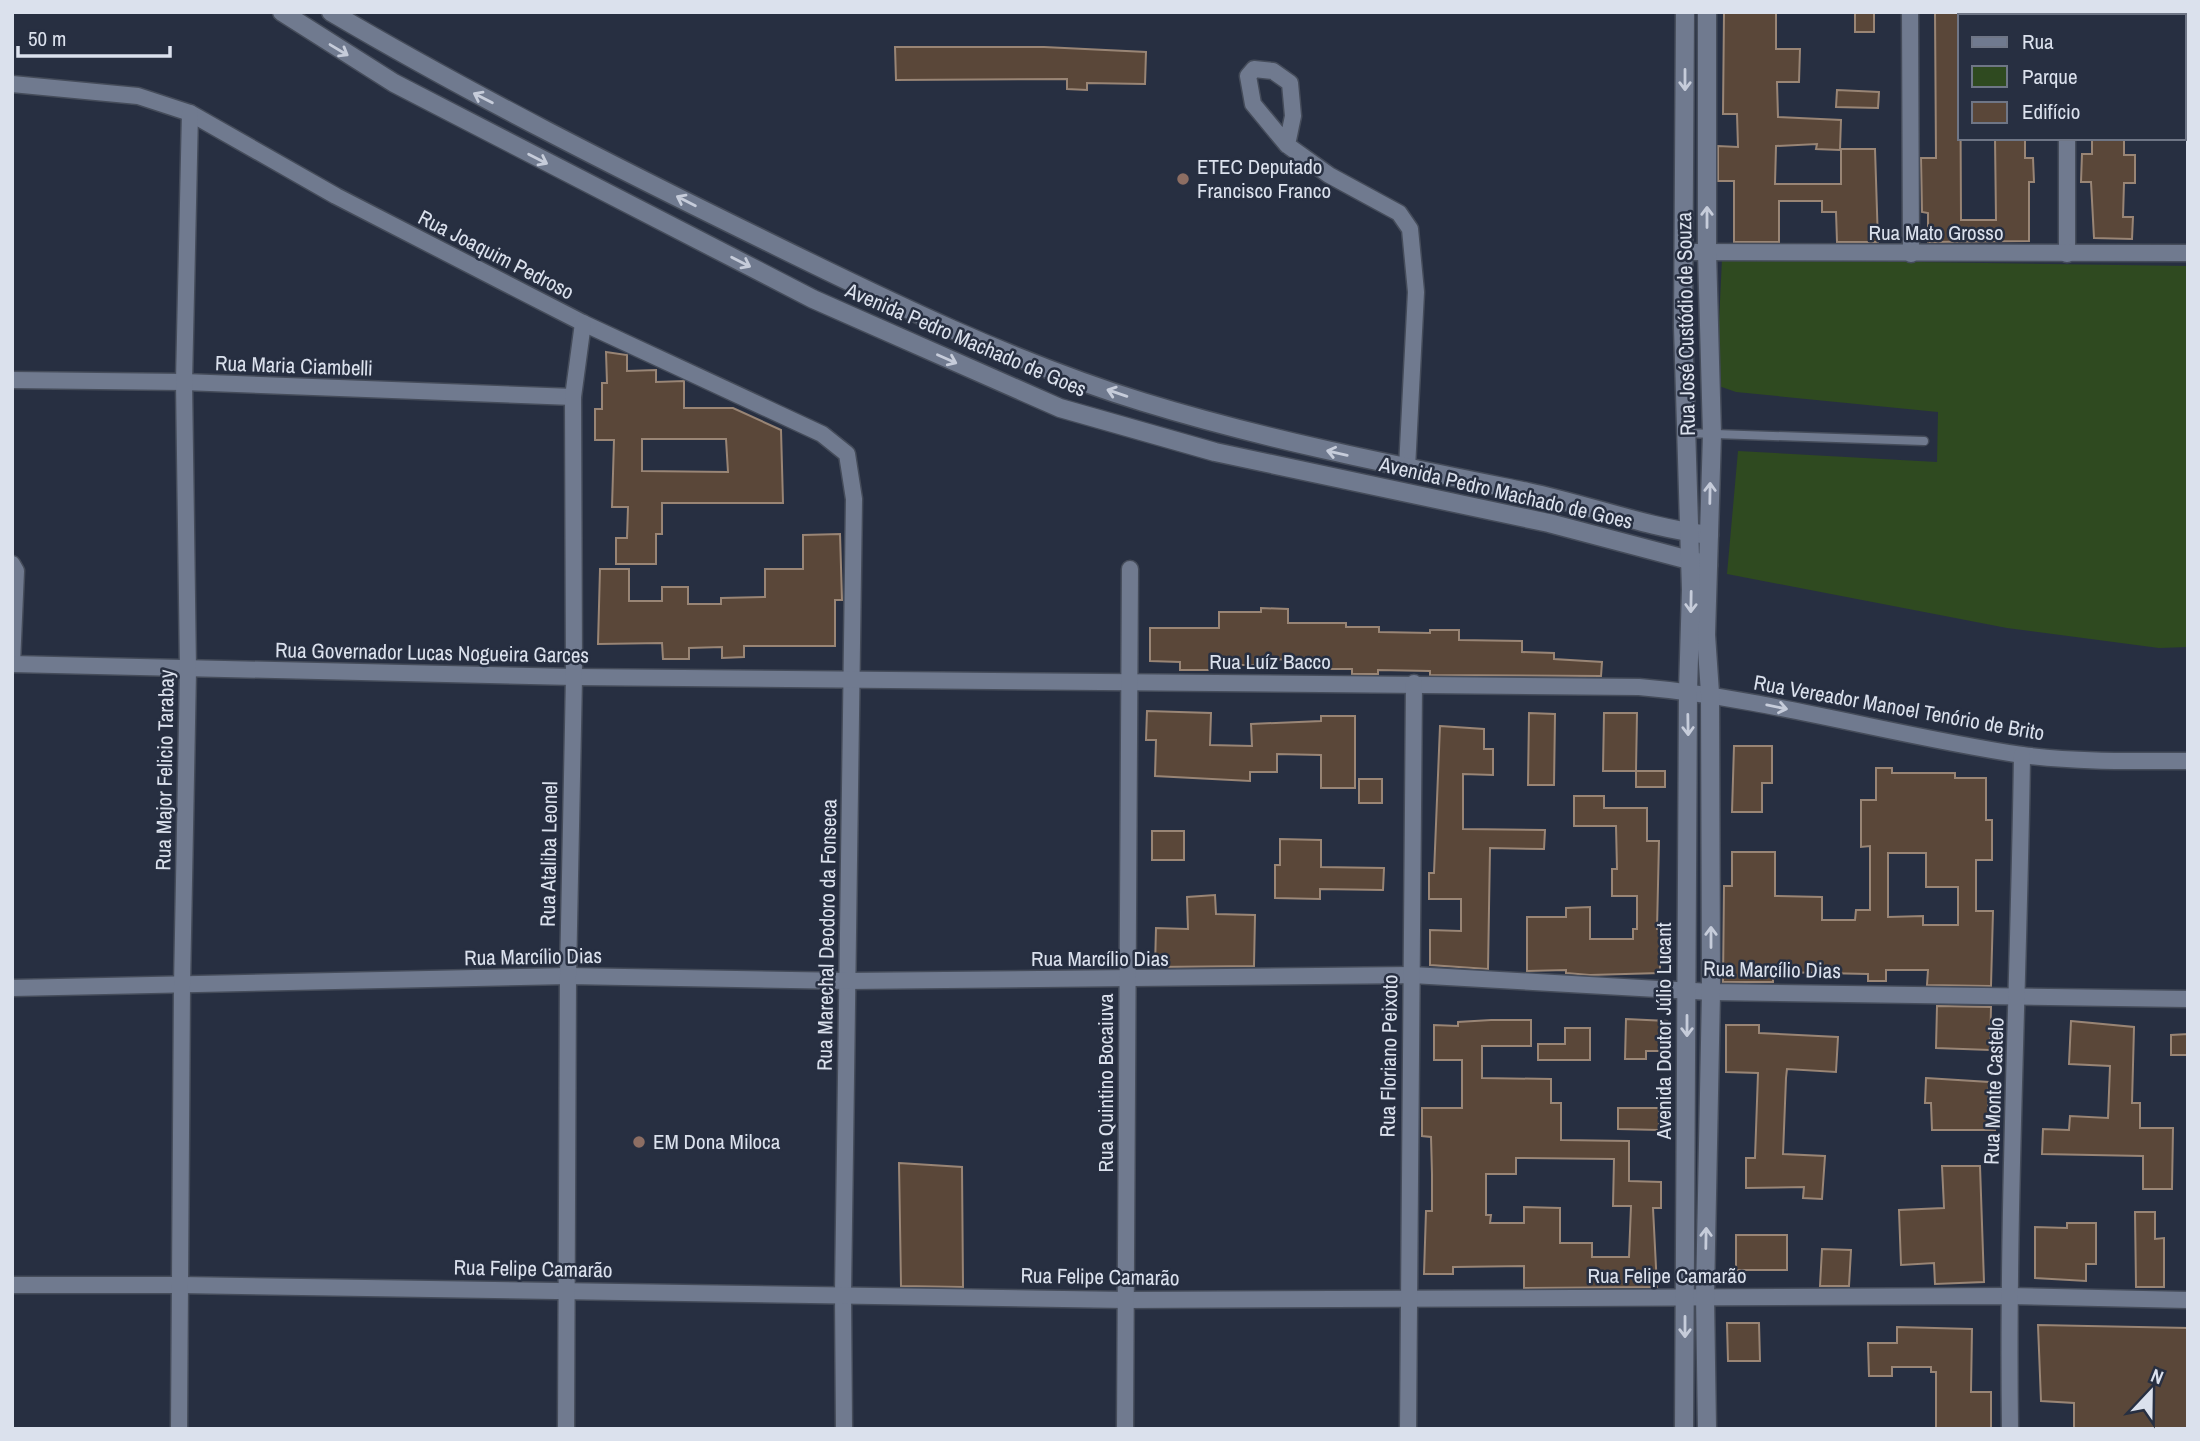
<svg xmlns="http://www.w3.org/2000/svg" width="2200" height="1441" viewBox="0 0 2200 1441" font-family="'Archivo Narrow',sans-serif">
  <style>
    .green { fill: #2f4a20 }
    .building { fill: #5a4739; stroke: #998575; stroke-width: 2; fill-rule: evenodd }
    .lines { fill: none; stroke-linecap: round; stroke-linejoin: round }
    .service-casing { stroke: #454c5a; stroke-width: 11 }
    .minor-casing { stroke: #454c5a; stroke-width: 19 }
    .tertiary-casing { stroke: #454c5a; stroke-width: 21 }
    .service { stroke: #707a8f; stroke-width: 8 }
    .minor { stroke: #707a8f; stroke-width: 16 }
    .tertiary { stroke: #707a8f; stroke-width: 18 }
    .oneway { stroke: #c6ccda }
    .education-dot { fill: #8d6e63; stroke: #272f41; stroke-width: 2.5 }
    .labels { text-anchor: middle; stroke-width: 5; stroke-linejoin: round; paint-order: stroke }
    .poi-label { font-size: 21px; fill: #dbe1ed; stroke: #272f41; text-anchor: start }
    .street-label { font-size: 21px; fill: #dbe1ed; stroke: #272f41 }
  </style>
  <rect width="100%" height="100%" fill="#272f41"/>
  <polygon class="green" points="1722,259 2188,266 2188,647 2159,648 2007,628 1727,574 1738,451 1937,462 1938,412 1736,392 1716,385"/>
  <g class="building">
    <polygon points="1724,12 1776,12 1776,49 1800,49 1799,82 1777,82 1778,117 1841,120 1840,150 1816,149 1817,144 1776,146 1775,184 1841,184 1841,149 1875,149 1878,242 1837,242 1836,212 1822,212 1822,201 1779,201 1779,242 1734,242 1734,181 1718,181 1718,146 1738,147 1737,114 1723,114"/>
    <rect x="1855" y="12" width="19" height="20"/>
    <polygon points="1935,12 1960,12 1961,220 1996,220 1995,138 2025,138 2025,158 2033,158 2034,182 2029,182 2029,241 1928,242 1928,213 1922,212 1921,158 1936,158"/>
    <polygon points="895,47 1044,47 1146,52 1145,84 1087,83 1087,90 1067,89 1067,79 896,80"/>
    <polygon points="1837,90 1879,92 1878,108 1836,107"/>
    <polygon points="2092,138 2124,138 2124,155 2135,155 2135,183 2124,183 2123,217 2133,217 2132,239 2094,238 2091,182 2081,182 2082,154 2092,154"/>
    <path d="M 606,352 L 627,355 L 627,371 L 656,370 L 656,382 L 684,381 L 684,408 L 733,408 L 781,430 L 783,503 L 662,503 L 662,534 L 656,534 L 656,564 L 616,564 L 616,538 L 627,538 L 628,507 L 612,507 L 614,440 L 595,440 L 595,409 L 602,409 L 602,383 L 607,383 ZM 642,439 L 726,439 L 728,472 L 642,471 Z"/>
    <polygon points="840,534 842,600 835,600 835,646 744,646 744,657 722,658 722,647 689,648 689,659 663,659 662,643 598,644 600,569 629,569 629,601 662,601 662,587 688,587 688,604 721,604 721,598 765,597 765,569 803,569 803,535"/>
    <polygon points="1261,608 1288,609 1288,623 1346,623 1346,627 1379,627 1379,632 1430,633 1430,630 1459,630 1459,640 1522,641 1522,652 1554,653 1554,659 1602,662 1601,676 1430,675 1430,671 1378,670 1378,674 1352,674 1352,669 1316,669 1316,660 1259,659 1259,665 1213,665 1213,670 1180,670 1180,662 1150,661 1150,628 1219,628 1219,612 1261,612"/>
    <polygon points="1147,711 1211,713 1210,745 1252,746 1251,724 1321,721 1321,716 1355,716 1355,788 1321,788 1321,755 1277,754 1277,772 1250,772 1250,781 1155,776 1156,740 1146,740"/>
    <polygon points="1529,713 1555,714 1554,785 1528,785"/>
    <polygon points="1604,713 1637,713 1636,771 1603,771"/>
    <polygon points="1440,726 1484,729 1484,749 1493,749 1493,775 1463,774 1463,829 1545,830 1544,849 1490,848 1488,969 1430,965 1430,930 1461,931 1461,899 1429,899 1429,873 1434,873"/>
    <polygon points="1734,746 1772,746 1772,783 1762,783 1762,812 1732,812"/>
    <path d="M 1876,768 L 1892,768 L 1892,773 L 1955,773 L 1955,778 L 1986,778 L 1986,820 L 1992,820 L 1992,860 L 1976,860 L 1976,911 L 1993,911 L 1991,986 L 1927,985 L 1928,970 L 1886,970 L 1886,981 L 1868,981 L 1868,974 L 1773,972 L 1773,982 L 1723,982 L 1724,886 L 1732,886 L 1732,852 L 1775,852 L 1775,896 L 1822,897 L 1822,920 L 1855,920 L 1856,910 L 1870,910 L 1870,846 L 1861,847 L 1861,800 L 1876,800 ZM 1888,853 L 1926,853 L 1926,887 L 1958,887 L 1958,925 L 1923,925 L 1923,916 L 1888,917 Z"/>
    <rect x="1636" y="771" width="29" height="16"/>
    <rect x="1359" y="779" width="23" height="24"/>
    <polygon points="1574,796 1604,796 1604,808 1647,808 1647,841 1659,841 1657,929 1660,929 1660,973 1590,975 1566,973 1566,970 1527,971 1527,917 1566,917 1566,908 1590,907 1590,939 1633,939 1633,929 1637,929 1637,896 1612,896 1612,869 1617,869 1616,826 1574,826"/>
    <rect x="1152" y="831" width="32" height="29"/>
    <polygon points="1280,839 1321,840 1321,867 1384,868 1383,890 1320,889 1320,899 1275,898 1275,865 1280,865"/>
    <polygon points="1215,895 1216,914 1255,915 1254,966 1155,967 1156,928 1188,929 1187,897"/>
    <polygon points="1937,1006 1991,1007 1990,1050 1936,1048"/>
    <polygon points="1626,1019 1667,1021 1666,1051 1646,1051 1646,1059 1625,1059"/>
    <path d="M 1491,1020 L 1531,1020 L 1531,1046 L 1482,1046 L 1482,1078 L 1551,1079 L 1551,1103 L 1561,1103 L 1561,1140 L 1629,1141 L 1629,1181 L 1661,1182 L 1661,1208 L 1653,1208 L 1657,1287 L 1524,1288 L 1524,1266 L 1453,1267 L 1453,1274 L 1424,1274 L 1426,1211 L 1432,1211 L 1432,1174 L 1431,1137 L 1422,1136 L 1422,1108 L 1462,1108 L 1462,1060 L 1434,1060 L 1434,1025 L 1458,1026 L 1458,1022 ZM 1516,1158 L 1614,1159 L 1613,1206 L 1631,1206 L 1629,1257 L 1592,1257 L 1592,1243 L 1560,1243 L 1560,1208 L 1524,1207 L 1524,1223 L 1490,1223 L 1491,1215 L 1486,1215 L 1486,1174 L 1516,1174 Z"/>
    <polygon points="2071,1021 2134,1027 2132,1103 2140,1103 2140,1128 2173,1128 2172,1189 2143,1189 2143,1156 2042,1154 2043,1129 2069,1130 2070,1116 2108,1118 2110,1066 2069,1064"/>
    <polygon points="1726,1025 1759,1025 1759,1033 1838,1037 1836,1072 1787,1069 1786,1078 1783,1154 1825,1156 1822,1199 1803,1198 1804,1187 1746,1188 1746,1158 1755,1158 1758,1073 1726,1072"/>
    <polygon points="1565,1028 1590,1028 1590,1060 1538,1060 1538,1044 1565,1044"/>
    <polygon points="2188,1034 2188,1055 2171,1055 2171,1035"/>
    <polygon points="1926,1078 1989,1082 1988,1110 1995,1110 1995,1130 1932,1130 1931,1103 1925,1103"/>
    <polygon points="1618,1108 1659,1108 1659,1130 1618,1129"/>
    <polygon points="899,1163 962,1167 963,1287 901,1286"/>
    <polygon points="1942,1166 1980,1166 1984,1282 1935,1284 1934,1263 1901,1265 1899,1210 1944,1208"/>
    <polygon points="2135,1212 2155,1212 2155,1239 2164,1238 2164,1287 2136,1287"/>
    <polygon points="2067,1223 2096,1223 2096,1264 2086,1264 2086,1281 2035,1278 2035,1227 2067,1228"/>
    <rect x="1736" y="1235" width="51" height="35"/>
    <polygon points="1822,1249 1851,1250 1849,1286 1820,1286"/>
    <polygon points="1727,1323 1759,1323 1760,1361 1728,1361"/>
    <polygon points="2038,1325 2188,1328 2188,1429 2074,1429 2074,1403 2041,1401"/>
    <polygon points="1897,1327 1972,1329 1971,1392 1991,1392 1991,1429 1936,1429 1936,1372 1931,1372 1931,1367 1892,1367 1892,1376 1869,1376 1868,1343 1897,1343"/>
  </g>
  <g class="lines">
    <defs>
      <polyline id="service" points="1686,433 1924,441"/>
      <g id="minor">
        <polyline points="1910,12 1911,254"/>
        <polyline points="2067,12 2067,16"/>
        <polyline points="12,84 138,96 190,113 336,196 583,323 822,434 847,454 854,499 843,1294 844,1429"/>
        <polyline points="2067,138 2067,254"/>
        <polyline points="1287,145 1293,116 1290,83 1273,71 1254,69 1248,76 1253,104 1287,145 1329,175 1399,213 1410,229 1416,292 1407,468"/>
        <polyline points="1683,252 2188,253"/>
        <polyline points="12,380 184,382 573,397"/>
        <polyline points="12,564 16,571 12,664"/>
        <path d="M 12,664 L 574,677 L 1639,687 C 1768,698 1894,736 2022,755 C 2077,762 2133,761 2188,761"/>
        <polyline points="12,988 568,976 848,981 1412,975 1711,992 2188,999"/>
        <polyline points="12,1285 180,1285 1126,1300 2008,1296 2188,1300"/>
        <polyline points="179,1429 182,986 188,670 184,382 190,113"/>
        <polyline points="566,1429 568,976 574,677 573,397 583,323"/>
        <polyline points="1125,1429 1130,569"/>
        <polyline points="1408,1429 1414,683"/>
        <path d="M 2010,1429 C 2007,1204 2019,979 2022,755"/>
      </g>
      <g id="tertiary">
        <polyline points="282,12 394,83 813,299 1060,408 1215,452 1549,523 1708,565"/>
        <path d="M 331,12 C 472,95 619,169 766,241 C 888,301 1013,362 1143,402 C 1270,441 1399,466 1528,492 C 1589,505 1648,528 1709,535"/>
        <polyline points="1707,12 1707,252 1712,434 1706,635 1710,693 1711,992 1705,1296 1707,1429"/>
        <polyline points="1684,1429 1688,691 1691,590 1683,327 1685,12"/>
      </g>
    </defs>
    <use href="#service" class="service-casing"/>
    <use href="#minor" class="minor-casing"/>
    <use href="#tertiary" class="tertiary-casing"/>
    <use href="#service" class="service"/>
    <use href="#minor" class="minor"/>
    <use href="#tertiary" class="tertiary"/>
  </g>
  <defs><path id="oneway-shaft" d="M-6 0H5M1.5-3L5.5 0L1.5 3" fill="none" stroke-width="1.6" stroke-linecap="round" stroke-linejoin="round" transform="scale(1.75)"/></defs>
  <g class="oneway">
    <use href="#oneway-shaft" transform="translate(339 50) rotate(31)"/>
    <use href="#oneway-shaft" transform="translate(1685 80) rotate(90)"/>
    <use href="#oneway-shaft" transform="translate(483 98) rotate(-153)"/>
    <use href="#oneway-shaft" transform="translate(538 159) rotate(27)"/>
    <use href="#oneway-shaft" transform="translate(686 201) rotate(-153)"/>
    <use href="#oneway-shaft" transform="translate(1707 217) rotate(-90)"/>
    <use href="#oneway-shaft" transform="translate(741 262) rotate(27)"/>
    <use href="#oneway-shaft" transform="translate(947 359) rotate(24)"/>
    <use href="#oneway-shaft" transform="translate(1117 393) rotate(-161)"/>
    <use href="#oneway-shaft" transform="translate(1337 453) rotate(-167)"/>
    <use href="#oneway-shaft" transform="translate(1710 493) rotate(-89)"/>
    <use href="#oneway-shaft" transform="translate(1691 602) rotate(91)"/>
    <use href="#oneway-shaft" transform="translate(1777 707) rotate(12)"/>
    <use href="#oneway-shaft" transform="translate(1688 725) rotate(89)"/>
    <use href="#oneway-shaft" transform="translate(1711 937) rotate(-90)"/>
    <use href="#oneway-shaft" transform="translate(1687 1026) rotate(90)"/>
    <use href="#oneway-shaft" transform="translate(1706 1238) rotate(-89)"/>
    <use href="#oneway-shaft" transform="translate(1685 1327) rotate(90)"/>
  </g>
  <g class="education-dot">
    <circle cx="1183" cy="179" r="7"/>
    <circle cx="639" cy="1142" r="7"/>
  </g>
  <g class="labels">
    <g class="poi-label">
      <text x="1197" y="174">ETEC Deputado<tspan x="1197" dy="24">Francisco Franco</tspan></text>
      <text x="653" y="1149">EM Dona Miloca</text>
    </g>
    <g class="street-label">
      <text x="1936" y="240">Rua Mato Grosso</text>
      <text transform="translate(496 255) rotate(27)" y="7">Rua Joaquim Pedroso</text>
      <text transform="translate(1686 324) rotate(-91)" y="7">Rua José Custódio de Souza</text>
      <text transform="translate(966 340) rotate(23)" y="7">Avenida Pedro Machado de Goes</text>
      <text transform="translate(294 366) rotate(2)" y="7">Rua Maria Ciambelli</text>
      <text transform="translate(1506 493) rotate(13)" y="7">Avenida Pedro Machado de Goes</text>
      <text transform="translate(432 653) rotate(1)" y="7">Rua Governador Lucas Nogueira Garces</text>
      <text x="1270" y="669">Rua Luíz Bacco</text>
      <text transform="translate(1899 708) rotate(10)" y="7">Rua Vereador Manoel Tenório de Brito</text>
      <text transform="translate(165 770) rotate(-89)" y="7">Rua Major Felicio Tarabay</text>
      <text transform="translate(549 854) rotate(-89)" y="7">Rua Ataliba Leonel</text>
      <text transform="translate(827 935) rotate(-89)" y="7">Rua Marechal Deodoro da Fonseca</text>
      <text transform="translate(533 957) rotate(-1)" y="7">Rua Marcílio Dias</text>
      <text x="1100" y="966">Rua Marcílio Dias</text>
      <text transform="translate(1772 970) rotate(1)" y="7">Rua Marcílio Dias</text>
      <text transform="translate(1664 1031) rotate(-90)" y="7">Avenida Doutor Júlio Lucant</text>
      <text transform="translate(1389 1056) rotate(-89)" y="7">Rua Floriano Peixoto</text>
      <text transform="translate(1106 1083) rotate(-90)" y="7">Rua Quintino Bocaiuva</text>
      <text transform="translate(1994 1091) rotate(-88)" y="7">Rua Monte Castelo</text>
      <text transform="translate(533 1269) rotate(1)" y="7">Rua Felipe Camarão</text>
      <text x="1667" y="1283">Rua Felipe Camarão</text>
      <text transform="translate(1100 1277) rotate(1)" y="7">Rua Felipe Camarão</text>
    </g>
  </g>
  <rect width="2200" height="1441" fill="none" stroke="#dbe1ed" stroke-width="28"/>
  <rect x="1958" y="14" width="228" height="126" fill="#272f41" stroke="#6f7686" stroke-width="2"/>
  <rect x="1972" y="37" width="35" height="10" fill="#707a8f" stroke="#6f7686" stroke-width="2"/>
  <text x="2022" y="49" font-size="21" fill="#dbe1ed">Rua</text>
  <rect x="1972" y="66" width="35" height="21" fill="#2f4a20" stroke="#6f7686" stroke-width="2"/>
  <text x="2022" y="84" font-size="21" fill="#dbe1ed">Parque</text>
  <rect x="1972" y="102" width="35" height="21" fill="#5a4739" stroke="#6f7686" stroke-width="2"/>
  <text x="2022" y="119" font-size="21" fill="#dbe1ed">Edifício</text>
  <g transform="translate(2151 1392) rotate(22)" stroke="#272f41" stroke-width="5" paint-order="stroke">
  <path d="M0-5L12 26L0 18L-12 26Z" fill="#dbe1ed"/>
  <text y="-10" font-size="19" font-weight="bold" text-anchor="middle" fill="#dbe1ed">N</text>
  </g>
  <path d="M18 46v10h152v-10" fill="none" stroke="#dbe1ed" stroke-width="3.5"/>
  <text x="28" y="46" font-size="21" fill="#dbe1ed" stroke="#272f41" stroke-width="5" paint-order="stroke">50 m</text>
</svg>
